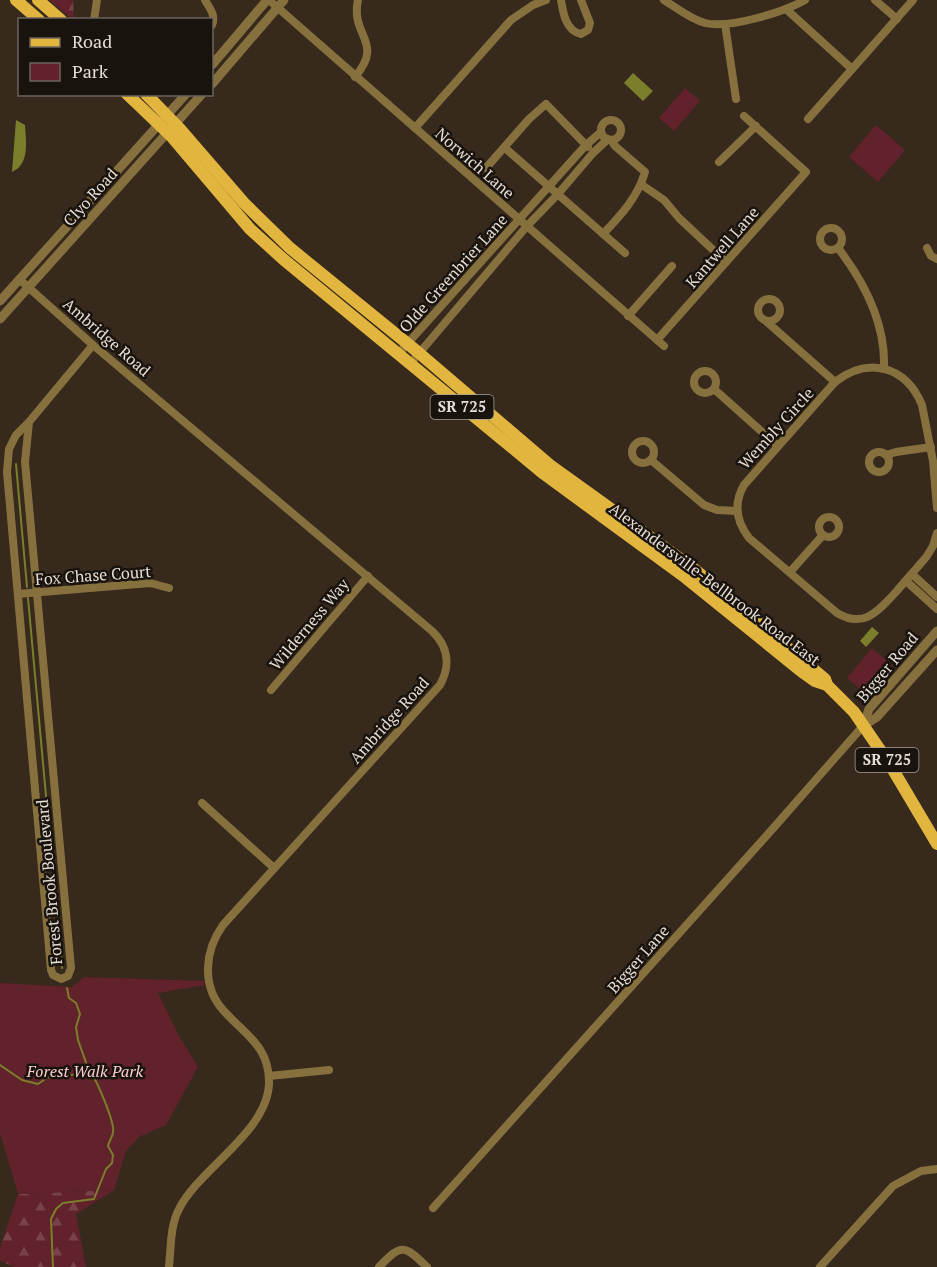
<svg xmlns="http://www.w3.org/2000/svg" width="937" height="1267" viewBox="0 0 937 1267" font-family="'PT Serif',serif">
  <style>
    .forest { fill: url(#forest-firs) }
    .park { fill: #62222b }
    .water { fill: #7b7f2c }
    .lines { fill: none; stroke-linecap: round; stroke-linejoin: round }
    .stream { stroke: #7b7f2c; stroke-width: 2 }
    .minor { stroke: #86713e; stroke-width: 8 }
    .tertiary { stroke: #86713e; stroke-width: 9 }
    .primary { stroke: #e1b53e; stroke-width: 12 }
    .labels { text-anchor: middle; stroke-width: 5; stroke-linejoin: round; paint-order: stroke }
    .shield { fill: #19130d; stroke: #a8a098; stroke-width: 1.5 }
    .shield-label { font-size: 15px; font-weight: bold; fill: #e6ddd4 }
    .street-label { font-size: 16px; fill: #e6ddd4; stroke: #19130d }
    .park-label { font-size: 16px; font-style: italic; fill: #fccccf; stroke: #19130d }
  </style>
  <defs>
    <pattern id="forest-firs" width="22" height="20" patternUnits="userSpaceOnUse" patternTransform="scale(1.5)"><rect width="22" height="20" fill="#62222b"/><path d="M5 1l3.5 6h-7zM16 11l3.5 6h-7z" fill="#784249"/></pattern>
  </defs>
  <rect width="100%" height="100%" fill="#37291c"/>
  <g class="forest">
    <polygon points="49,0 73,0 74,19 72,19"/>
    <polygon points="114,1190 76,1214 86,1267 15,1267 0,1261 0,1248 18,1194"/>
  </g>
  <g class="park">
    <polygon points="685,88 700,101 674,131 659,118"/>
    <polygon points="876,125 905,150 878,182 849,157"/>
    <polygon points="872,648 887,661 863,691 847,678"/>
    <polygon points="84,977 204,981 205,985 158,993 179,1036 198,1067 166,1125 139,1137 126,1151 114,1190 18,1194 0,1133 0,983 72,987"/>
  </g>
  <g class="water">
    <polygon points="633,73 653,91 643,101 624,83"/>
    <path d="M 16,120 L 25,125 C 26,142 30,164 12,172 Z"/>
    <polygon points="872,627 879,633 866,647 860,641"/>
  </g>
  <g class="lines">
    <g class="stream">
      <polyline points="16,464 27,587"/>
      <polyline points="28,598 47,807"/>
      <polyline points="48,815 62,968"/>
      <polyline points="67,988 69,998 76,1003 80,1014 76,1027 78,1040 89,1071"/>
      <path d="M 0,1065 L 22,1080 L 38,1084 L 48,1077 L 58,1078 L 89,1071 C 96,1077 115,1123 113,1132 C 113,1136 109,1141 108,1146 L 113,1155 L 112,1163 L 106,1169 L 94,1199 L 63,1203 L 56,1209 L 51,1219 L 53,1267"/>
    </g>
    <g class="minor">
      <path d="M 205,0 C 210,9 216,15 212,25"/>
      <polyline points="269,0 664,346"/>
      <path d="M 561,0 C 563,13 566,31 581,34 L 588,30 L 590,23 L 581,0"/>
      <path d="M 664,0 C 677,8 690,19 705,23 C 729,29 784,12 805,0"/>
      <polyline points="875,0 897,19"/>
      <polyline points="786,9 852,69"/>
      <polyline points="94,20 97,0"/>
      <polyline points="725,24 736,99"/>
      <path d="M 355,77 C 385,41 350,37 358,0"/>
      <polyline points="808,119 913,0"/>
      <circle cx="611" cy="130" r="10"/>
      <polyline points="415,128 511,20 533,5 546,0"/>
      <polyline points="505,148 625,253"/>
      <polyline points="719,162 756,126"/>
      <polyline points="486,168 529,119 546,104 588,147"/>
      <polyline points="642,185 664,200 679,218 726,262"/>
      <circle cx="831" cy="239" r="11"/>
      <path d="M 603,234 C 620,216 638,197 645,172 L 615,146 L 611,140"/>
      <path d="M 838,248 C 865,283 886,323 884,369"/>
      <polyline points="927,248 931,256 937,259"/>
      <path d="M 19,279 L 93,345 L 432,631 C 448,646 451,665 440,685 L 223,925 C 205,950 201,985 223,1010 C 245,1035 270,1046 269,1084 C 267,1132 200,1168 179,1209 C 170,1226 171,1248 169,1267"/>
      <circle cx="769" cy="310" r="11"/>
      <polyline points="628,316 672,266"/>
      <polyline points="767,322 835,382"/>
      <polyline points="657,340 806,172 744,116"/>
      <polyline points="398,354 586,145 601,132"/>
      <polyline points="410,364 527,226 558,194 593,153 608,139"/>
      <circle cx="705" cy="382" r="11"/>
      <polyline points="714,389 778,446"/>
      <polyline points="29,422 25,462 71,968 68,976 61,979 53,975 51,970 7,472 9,449 16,435 29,422 93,345"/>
      <circle cx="643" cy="452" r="11"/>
      <circle cx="879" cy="462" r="10"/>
      <polyline points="886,455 896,452 931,447"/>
      <polyline points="651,460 704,505 717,510 737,511"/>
      <path d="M 937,508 L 933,461 L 922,405 C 906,366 868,356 835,382 L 744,485 C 733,504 736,521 749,538 L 837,613 C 864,629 878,611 896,592 C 906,580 917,568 927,556 L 933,546 L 937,533"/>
      <circle cx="829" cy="527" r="10"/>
      <polyline points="790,572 823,535"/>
      <polyline points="912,574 937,597"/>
      <polyline points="906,581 937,609"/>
      <polyline points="18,594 150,583 169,588"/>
      <polyline points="271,690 368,576"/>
      <polyline points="202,803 274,868"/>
      <polyline points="269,1076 329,1070"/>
      <polyline points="433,1208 776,825 863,726"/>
      <path d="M 379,1267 C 402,1243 404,1245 427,1267"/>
      <polyline points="820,1267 893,1186 921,1171 937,1169"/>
    </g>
    <g class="tertiary">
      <polyline points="212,65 267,0"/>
      <polyline points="212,84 284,0"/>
      <polyline points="0,301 186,94"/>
      <polyline points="0,319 202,94"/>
      <polyline points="863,726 869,709 937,631"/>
      <polyline points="863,726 877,717 937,650"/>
    </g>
    <g class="primary">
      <polyline points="16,0 39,20"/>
      <polyline points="38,0 61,20"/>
      <polyline points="127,94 172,137 250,229 283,259 544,474 686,578 801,671 815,681 827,685 854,712 889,763 937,844"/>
      <polyline points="146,94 180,129 244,203 290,248 419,353 550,465 693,568 825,679 827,685"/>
    </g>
  </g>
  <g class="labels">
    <g class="shield">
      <rect x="430.5" y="395" width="63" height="24" rx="4.5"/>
      <rect x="855.5" y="748" width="63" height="24" rx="4.5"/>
    </g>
    <g class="shield-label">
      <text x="462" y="412">SR 725</text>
      <text x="887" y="765">SR 725</text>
    </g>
    <g class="street-label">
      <text transform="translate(475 163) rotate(41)" y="6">Norwich Lane</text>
      <text transform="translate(90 197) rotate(-48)" y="6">Clyo Road</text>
      <text transform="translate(722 247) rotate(-49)" y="6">Kantwell Lane</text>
      <text transform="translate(453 273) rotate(-48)" y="6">Olde Greenbrier Lane</text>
      <text transform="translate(107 337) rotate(41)" y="6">Ambridge Road</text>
      <text transform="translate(776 428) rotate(-48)" y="6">Wembly Circle</text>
      <text transform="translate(93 575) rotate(-4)" y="6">Fox Chase Court</text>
      <text transform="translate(715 584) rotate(37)" y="6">Alexandersville-Bellbrook Road East</text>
      <text transform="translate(309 624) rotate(-50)" y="6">Wilderness Way</text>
      <text transform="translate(887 667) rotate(-50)" y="6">Bigger Road</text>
      <text transform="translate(389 720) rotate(-48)" y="6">Ambridge Road</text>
      <text transform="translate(49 882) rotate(-95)" y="6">Forest Brook Boulevard</text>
      <text transform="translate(638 959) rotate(-49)" y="6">Bigger Lane</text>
    </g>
    <g class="park-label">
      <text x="85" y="1077">Forest Walk Park</text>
    </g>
  </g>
  <rect x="18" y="18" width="195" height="78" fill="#19130d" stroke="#6b645d" stroke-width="1.5"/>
  <rect x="30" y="38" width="30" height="9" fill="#e1b53e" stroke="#6b645d" stroke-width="1.5"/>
  <text x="72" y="48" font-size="18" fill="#e6ddd4">Road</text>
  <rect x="30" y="63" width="30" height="18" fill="#62222b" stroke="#6b645d" stroke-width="1.5"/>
  <text x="72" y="78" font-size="18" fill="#e6ddd4">Park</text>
</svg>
